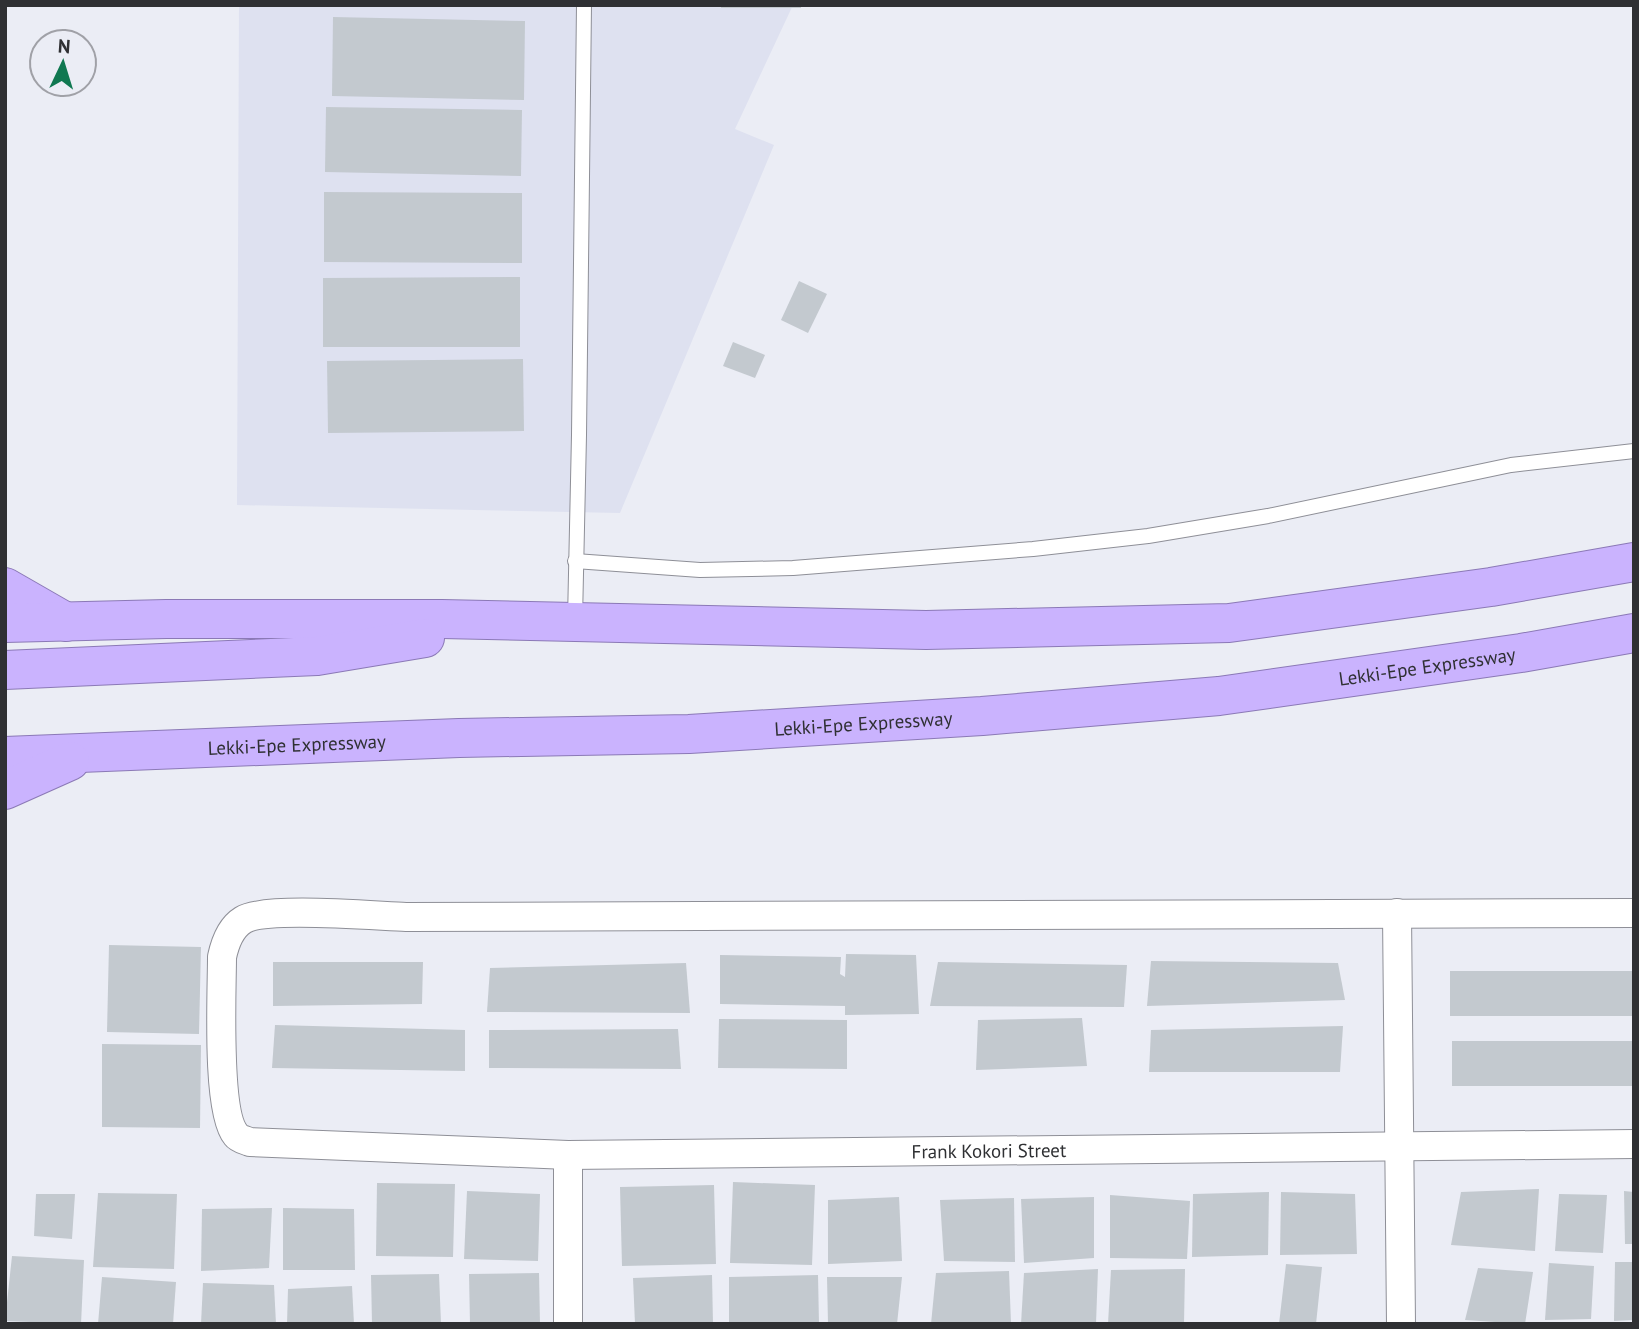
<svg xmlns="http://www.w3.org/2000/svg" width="1639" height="1329" viewBox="0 0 1639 1329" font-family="'PT Sans',sans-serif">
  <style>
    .built { fill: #dee1f0 }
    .building { fill: #c3c9cf }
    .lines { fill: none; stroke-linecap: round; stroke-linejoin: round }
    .service-casing { stroke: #8e8f97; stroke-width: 16 }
    .minor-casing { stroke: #8e8f97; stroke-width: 30 }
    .trunk-casing { stroke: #8b79b6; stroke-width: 40 }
    .service { stroke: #fff; stroke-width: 14 }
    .minor { stroke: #fff; stroke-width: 28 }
    .trunk { stroke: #cab3fe; stroke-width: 38 }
    .labels { text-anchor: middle; stroke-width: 7; stroke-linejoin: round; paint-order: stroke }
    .street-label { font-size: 19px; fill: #2f3033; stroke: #ebedf5 }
  </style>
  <rect width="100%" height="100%" fill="#ebedf5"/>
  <polygon class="built" points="239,5 793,5 735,129 774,145 620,513 237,505"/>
  <g class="building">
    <rect x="721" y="5" width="80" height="3"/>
    <polygon points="333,17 525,21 524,100 332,96"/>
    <polygon points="326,107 522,110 521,176 325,172"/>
    <polygon points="324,192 522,193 522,263 324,262"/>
    <polygon points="520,277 520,347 323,347 323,278"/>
    <polygon points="799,281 827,294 808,333 781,320"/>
    <polygon points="733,342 765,355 755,378 723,366"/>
    <polygon points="523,359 524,431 328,433 327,361"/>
    <polygon points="109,945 201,947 199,1034 107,1032"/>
    <polygon points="846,954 916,955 919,1014 845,1015 845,1006 720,1004 720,955 841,957 840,974 845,977"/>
    <polygon points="1151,961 1338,963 1345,1000 1147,1006"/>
    <polygon points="273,962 423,962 422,1004 273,1006"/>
    <polygon points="938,962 1127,965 1124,1007 930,1006"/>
    <polygon points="686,963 690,1013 487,1012 490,968"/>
    <rect x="1450" y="971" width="184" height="45"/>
    <polygon points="1082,1018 1087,1066 976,1070 978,1020"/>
    <polygon points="719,1019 847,1020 847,1069 718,1068"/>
    <polygon points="275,1025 465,1030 465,1071 272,1068"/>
    <polygon points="1343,1026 1340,1072 1149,1072 1151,1030"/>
    <polygon points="678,1029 681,1069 489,1068 489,1030"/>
    <rect x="1452" y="1041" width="182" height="45"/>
    <polygon points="102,1044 201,1045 200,1128 102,1127"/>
    <polygon points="733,1182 815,1185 812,1265 730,1263"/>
    <polygon points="377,1183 455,1184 453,1257 376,1256"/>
    <polygon points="714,1185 716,1264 622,1266 620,1187"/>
    <polygon points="1539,1189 1535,1251 1451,1245 1461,1192"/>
    <polygon points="467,1191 540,1194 538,1261 464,1259"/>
    <polygon points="1624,1191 1634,1192 1634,1244 1625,1244"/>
    <polygon points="1269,1192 1268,1255 1192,1257 1193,1194"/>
    <polygon points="1281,1192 1355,1194 1357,1254 1280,1255"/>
    <polygon points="98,1193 177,1194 174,1269 93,1267"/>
    <polygon points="36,1194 75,1194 72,1239 34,1236"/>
    <polygon points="1559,1194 1607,1195 1603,1253 1555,1251"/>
    <polygon points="1110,1195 1190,1201 1187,1259 1110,1258"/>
    <polygon points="899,1197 902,1261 828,1264 828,1200"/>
    <polygon points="1094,1197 1094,1258 1024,1263 1021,1199"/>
    <polygon points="1014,1198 1015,1262 944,1261 940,1200"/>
    <polygon points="272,1208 269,1268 201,1271 202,1209"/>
    <polygon points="283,1208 354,1209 355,1270 283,1270"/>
    <polygon points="12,1256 84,1260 81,1324 5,1321"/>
    <polygon points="1615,1262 1634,1262 1634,1320 1614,1321"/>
    <polygon points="1549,1263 1594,1266 1591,1319 1545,1320"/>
    <polygon points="1286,1264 1322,1267 1316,1324 1279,1324"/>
    <polygon points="1478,1268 1533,1272 1525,1324 1465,1320"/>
    <polygon points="1098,1269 1096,1324 1021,1324 1024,1273"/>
    <polygon points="1185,1269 1184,1324 1108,1324 1111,1270"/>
    <polygon points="1009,1271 1011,1324 931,1324 936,1273"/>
    <polygon points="539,1273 540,1324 470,1324 469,1274"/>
    <polygon points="439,1274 441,1324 372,1324 371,1275"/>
    <polygon points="712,1275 713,1324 635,1324 633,1278"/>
    <polygon points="818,1275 819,1324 729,1324 729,1277"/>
    <polygon points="102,1277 176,1282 173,1324 98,1324"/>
    <polygon points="827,1277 902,1277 897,1324 828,1324"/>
    <polygon points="203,1283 274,1285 276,1324 201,1324"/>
    <polygon points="352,1286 354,1324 287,1324 288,1289"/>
  </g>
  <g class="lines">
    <defs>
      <g id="service">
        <polyline points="575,561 700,570 793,568 1033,549 1148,536 1268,516 1511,465 1634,451"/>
        <polyline points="575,620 579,435 584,5"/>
      </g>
      <g id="minor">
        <polyline points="1397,913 1401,1324"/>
        <path id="s1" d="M 1634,913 L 406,917 C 376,916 265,906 243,920 C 230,928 225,943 222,957 C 222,990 216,1112 236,1135 C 239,1139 245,1140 250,1142 L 568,1155 L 1634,1144"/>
        <polyline points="568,1324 568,1155"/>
      </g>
      <g id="trunk">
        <polyline points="5,587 66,622"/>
        <polyline points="5,623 166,619 442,619 926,630 1229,623 1491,587 1634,562"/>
        <polyline points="5,670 317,656 425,638"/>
        <path id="s2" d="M 5,756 L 459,738 L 689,734 L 982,716 L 1219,696 L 1521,653 L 1634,633"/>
        <polyline points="5,790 70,761"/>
      </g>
    </defs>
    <use href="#service" class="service-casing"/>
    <use href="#minor" class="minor-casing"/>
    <use href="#trunk" class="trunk-casing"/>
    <use href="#service" class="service"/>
    <use href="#minor" class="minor"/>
    <use href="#trunk" class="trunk"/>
  </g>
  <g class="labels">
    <g class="street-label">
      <text dy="7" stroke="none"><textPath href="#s2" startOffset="1426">Lekki-Epe Expressway</textPath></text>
      <text dy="7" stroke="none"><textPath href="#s2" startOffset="859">Lekki-Epe Expressway</textPath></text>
      <text dy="7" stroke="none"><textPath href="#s2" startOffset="292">Lekki-Epe Expressway</textPath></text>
      <text dy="7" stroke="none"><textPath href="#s1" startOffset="2371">Frank Kokori Street</textPath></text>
    </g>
  </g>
  <rect width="1639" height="1329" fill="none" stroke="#2f3033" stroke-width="14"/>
  <g transform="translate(63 63) rotate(4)"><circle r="33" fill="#ebedf5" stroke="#a0a1a7" stroke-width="2"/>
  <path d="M0-5L12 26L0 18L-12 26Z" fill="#107851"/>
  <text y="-10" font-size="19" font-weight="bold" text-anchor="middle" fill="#2f3033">N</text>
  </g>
</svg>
